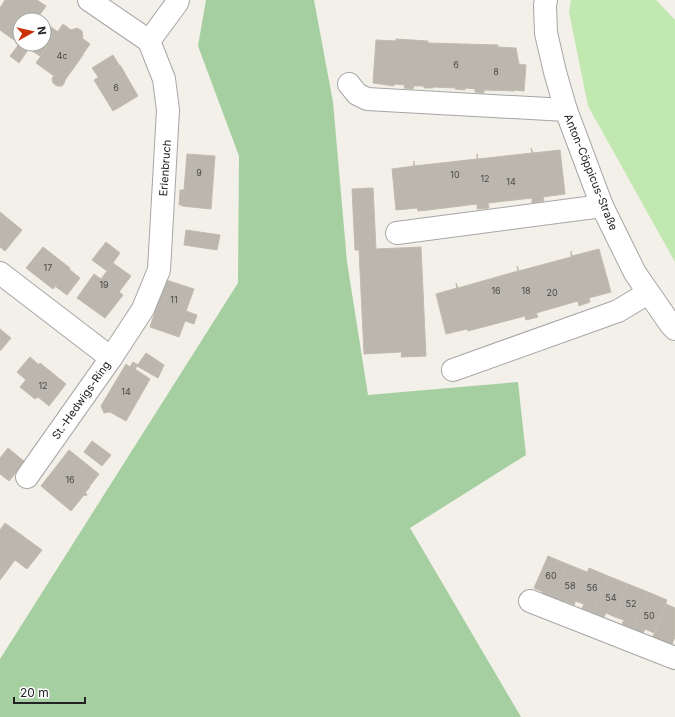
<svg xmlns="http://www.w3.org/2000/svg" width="675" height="717" viewBox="0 0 675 717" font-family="Inter,sans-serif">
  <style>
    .grass { fill: #c2e8b2 }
    .forest { fill: #a5cfa0 }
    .building { fill: #bbb7af; stroke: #c3bbac }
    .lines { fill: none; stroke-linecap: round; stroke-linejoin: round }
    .minor-casing { stroke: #a6a6a6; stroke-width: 24 }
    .minor { stroke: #fff; stroke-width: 22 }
    .labels { text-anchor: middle; stroke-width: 3; stroke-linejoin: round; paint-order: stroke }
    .number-label { font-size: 9px; fill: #484745 }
    .street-label { font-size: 11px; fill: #222; stroke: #fff }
  </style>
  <rect width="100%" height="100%" fill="#f2f0e9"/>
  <polygon class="grass" points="571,0 656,0 675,20 675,262 588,106 569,12"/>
  <polygon class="forest" points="206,0 314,0 333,102 347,262 368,395 518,382 526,455 410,528 521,717 0,717 0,659 238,283 239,156 198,46"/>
  <g class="building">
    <polygon points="5,0 28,0 4,33 0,30 0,8"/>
    <polygon points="28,0 37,0 46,6 36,20 20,20 20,44 4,33"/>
    <polygon points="47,24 58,32 40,56 29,49 32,44 44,44 44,28"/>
    <polygon points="63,24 71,30 77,28 82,31 83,37 82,38 90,44 83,54 83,55 65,80 65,82 62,86 57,86 53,83 52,78 54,76 36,63"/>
    <polygon points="396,39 428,41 428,43 498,45 498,47 516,48 519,64 526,65 524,91 514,90 514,91 484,90 484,93 475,92 475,89 465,88 465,90 455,89 456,88 433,87 433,88 424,88 424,86 414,86 413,89 404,88 405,85 394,84 394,86 373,83 376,40 396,41"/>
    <polygon points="19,44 32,44 19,63 10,56"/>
    <polygon points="113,55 119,65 99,78 92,68"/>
    <polygon points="120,65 138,96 113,111 94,80"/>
    <polygon points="531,148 533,153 560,150 565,194 543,197 544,201 532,203 532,198 488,203 489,208 477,209 477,204 428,210 418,211 417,208 396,210 392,169 414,166 414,161 414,166 477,159 477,154 478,159 532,153"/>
    <polygon points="187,154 215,156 211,209 182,206 182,205 179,205 180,190 184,190"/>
    <polygon points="373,188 376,249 421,247 426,356 401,357 402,352 364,354 359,250 355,250 352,189"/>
    <polygon points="0,212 22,230 5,251 0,247"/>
    <polygon points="186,230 220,235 217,250 184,245"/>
    <polygon points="106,242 120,253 107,271 92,260"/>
    <polygon points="43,247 70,268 53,289 26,268"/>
    <polygon points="599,249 611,292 589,298 590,302 579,306 578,301 536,313 538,317 526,320 525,316 468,331 467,329 446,334 436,294 457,288 456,283 458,288 518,271 517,266 519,271 571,257 571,251 572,256"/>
    <polygon points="113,263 131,276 119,292 123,295 105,318 77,298 94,274 101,279"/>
    <polygon points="69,269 80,278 67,295 55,286"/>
    <polygon points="166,280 194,289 186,311 197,315 194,324 185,321 179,337 150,327"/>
    <polygon points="0,329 11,338 0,351"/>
    <polygon points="146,353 164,365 158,378 137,366"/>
    <polygon points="30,357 39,365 26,380 17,372"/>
    <polygon points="133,362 138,365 135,369 150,379 126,421 110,412 104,413 101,406 126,364 130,367"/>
    <polygon points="40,363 66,384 49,406 38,397 35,399 20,387"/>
    <polygon points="92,441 111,455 102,466 84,452"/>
    <polygon points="8,448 25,462 9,481 0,474 0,458"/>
    <polygon points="69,450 99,474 89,487 90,487 85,493 87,494 86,496 84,495 71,511 41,486"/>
    <polygon points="5,523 42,550 27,569 15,560 0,580 0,530"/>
    <polygon points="548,556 567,564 552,601 541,596 543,592 534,588"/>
    <polygon points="567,564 587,572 574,605 565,601 563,605 552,601"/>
    <polygon points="589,568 608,576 593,613 582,608 584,604 575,601"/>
    <polygon points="608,576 628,584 615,617 606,613 604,617 593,613"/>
    <polygon points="628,584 648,592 633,629 622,624 624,620 615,617"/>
    <polygon points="648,592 667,600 654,633 645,629 643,633 633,629"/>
    <polygon points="666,604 675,608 675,637 670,649 660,645 661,641 653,637"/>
  </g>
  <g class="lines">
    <defs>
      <g id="minor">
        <polyline points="546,0 545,5 546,33 555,72 566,110 602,206 635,273 671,325 675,329"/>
        <polyline points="149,41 177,3 178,0"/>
        <polyline points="349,84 357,94 367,99 566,110"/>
        <polyline points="397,233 602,206"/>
        <polyline points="0,273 111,358"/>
        <polyline points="453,370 618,311 648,293"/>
        <polyline points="27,477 111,358 143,309 159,270 168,110 164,79 149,41 89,0"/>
        <polyline points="530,601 675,658"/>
      </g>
    </defs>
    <use href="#minor" class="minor-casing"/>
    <use href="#minor" class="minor"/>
  </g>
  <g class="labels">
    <g class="number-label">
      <text x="62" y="59">4c</text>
      <text x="456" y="68">6</text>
      <text x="496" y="75">8</text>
      <text x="116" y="91">6</text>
      <text x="199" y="176">9</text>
      <text x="455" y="178">10</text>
      <text x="485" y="182">12</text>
      <text x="511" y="185">14</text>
      <text x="48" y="271">17</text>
      <text x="104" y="288">19</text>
      <text x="496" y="294">16</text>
      <text x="526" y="294">18</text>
      <text x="552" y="296">20</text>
      <text x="174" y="303">11</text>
      <text x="43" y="389">12</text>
      <text x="126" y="395">14</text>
      <text x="70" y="483">16</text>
      <text x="551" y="579">60</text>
      <text x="570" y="589">58</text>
      <text x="592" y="591">56</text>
      <text x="611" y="601">54</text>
      <text x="631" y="607">52</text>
      <text x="649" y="619">50</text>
    </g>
    <g class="street-label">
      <text transform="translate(165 168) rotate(-86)" y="4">Erlenbruch</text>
      <text transform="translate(591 172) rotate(68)" y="4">Anton-Cöppicus-Straße</text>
      <text transform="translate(81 400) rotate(-55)" y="4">St.-Hedwigs-Ring</text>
    </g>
  </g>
  <g transform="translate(32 32) rotate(82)"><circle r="19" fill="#ffffff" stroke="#a7a7a7"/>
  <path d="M0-3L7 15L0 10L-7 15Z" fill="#cb2f09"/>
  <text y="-6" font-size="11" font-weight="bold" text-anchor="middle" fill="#222222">N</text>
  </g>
  <path d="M14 697v6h71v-6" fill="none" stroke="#222222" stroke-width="2"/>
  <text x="20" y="697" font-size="12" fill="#222222" stroke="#ffffff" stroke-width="3" paint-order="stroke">20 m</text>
</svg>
